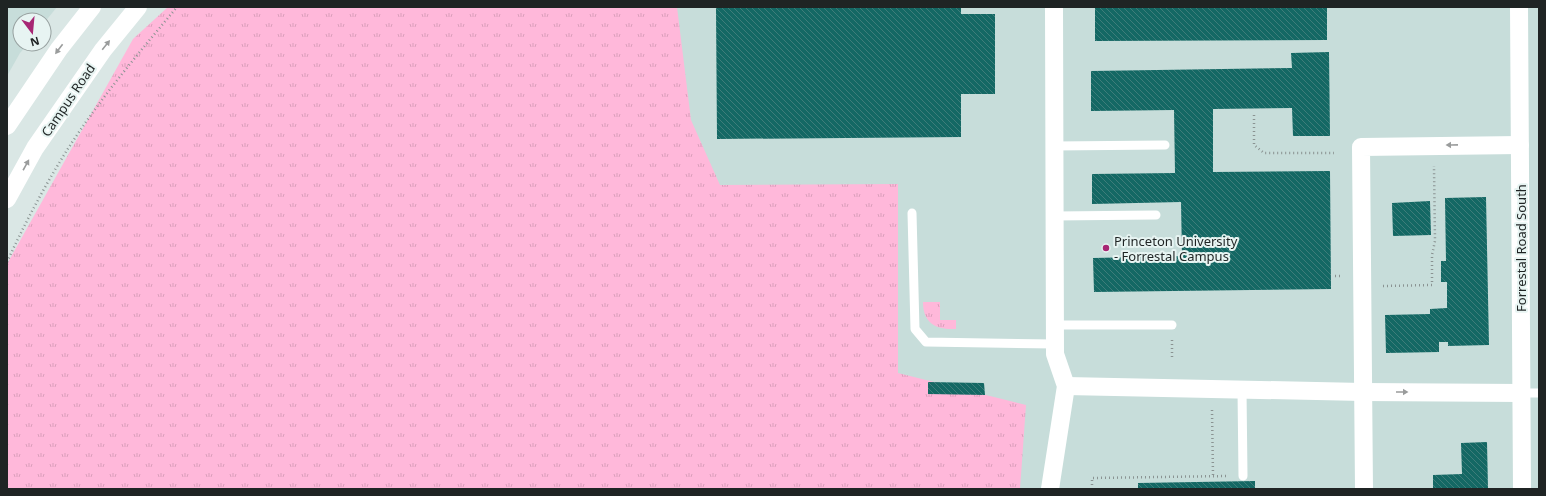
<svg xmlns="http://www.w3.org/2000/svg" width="1546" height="496" viewBox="0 0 1546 496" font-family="'Noto Sans',sans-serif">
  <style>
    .built { fill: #c7ddda }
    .grass { fill: url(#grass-tufts) }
    .building { fill: url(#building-back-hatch) }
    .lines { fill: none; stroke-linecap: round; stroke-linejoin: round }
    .path { stroke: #8a9392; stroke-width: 2.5; stroke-dasharray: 1 3; stroke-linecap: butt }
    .service { stroke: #fff; stroke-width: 9 }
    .minor { stroke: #fff; stroke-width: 18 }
    .oneway { fill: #9a9c9c }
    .poi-dot { fill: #a72674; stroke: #e7f4f2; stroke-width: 1.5 }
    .labels { text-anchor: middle; stroke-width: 4; stroke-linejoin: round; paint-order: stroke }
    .street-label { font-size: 13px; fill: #1f2424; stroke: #e7f4f2 }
    .poi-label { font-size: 13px; fill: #1f2424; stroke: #e7f4f2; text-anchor: start }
  </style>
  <defs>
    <pattern id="grass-tufts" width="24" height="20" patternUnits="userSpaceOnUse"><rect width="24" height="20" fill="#ffb8da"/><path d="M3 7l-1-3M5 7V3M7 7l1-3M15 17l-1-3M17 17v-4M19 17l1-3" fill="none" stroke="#da9ebb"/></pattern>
    <pattern id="building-back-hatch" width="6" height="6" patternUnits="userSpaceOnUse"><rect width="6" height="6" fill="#146864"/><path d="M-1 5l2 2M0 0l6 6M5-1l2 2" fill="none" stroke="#3e7d7a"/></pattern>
  </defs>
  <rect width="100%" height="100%" fill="#dae7e5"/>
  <g class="built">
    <polygon points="7,7 57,7 44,23 44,20 20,20 20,44 28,44 20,53 7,76"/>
    <polygon points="671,7 1539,7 1539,489 675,489"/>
  </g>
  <g class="grass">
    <polygon points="168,7 677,7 691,120 720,185 898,184 898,373 1026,405 1020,489 7,489 7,264 133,39"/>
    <path d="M 923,302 L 940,302 L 940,320 L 956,320 L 956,329 C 937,330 923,324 923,302 Z"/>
  </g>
  <g class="building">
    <polygon points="716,7 961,7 961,14 995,14 995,94 961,94 961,137 717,139"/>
    <polygon points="1095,7 1327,7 1327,40 1095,41"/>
    <polygon points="1329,52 1330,136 1293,136 1292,108 1213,109 1213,172 1330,171 1331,289 1094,292 1093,258 1182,256 1181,202 1092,204 1092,174 1175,173 1174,110 1091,111 1091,71 1292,68 1291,53"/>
    <polygon points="1486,197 1489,345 1448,346 1448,342 1439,342 1439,352 1386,353 1385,315 1430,314 1430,309 1447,308 1447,282 1441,282 1441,261 1446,261 1445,198"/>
    <polygon points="1430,201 1431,235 1393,236 1392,203"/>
    <polygon points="928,382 984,383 985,395 928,394"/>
    <polygon points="1487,442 1488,489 1433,489 1433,475 1462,474 1461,443"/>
    <polygon points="1255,481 1255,489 1138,489 1138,483"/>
  </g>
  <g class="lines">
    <g class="path">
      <polyline points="1254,115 1254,145 1264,153 1334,153"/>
      <path d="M 7,262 C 24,225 43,189 64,155 C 97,102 138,54 177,7"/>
      <polyline points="1335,276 1342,276"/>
      <polyline points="1383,286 1432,285 1432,255 1435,241 1434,166"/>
      <polyline points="1172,340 1172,358"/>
      <polyline points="1212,410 1213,476"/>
      <polyline points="1092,489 1092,478 1227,476"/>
    </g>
    <g class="service">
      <polyline points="1054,146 1165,145"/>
      <polyline points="912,213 915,329 926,342 1055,344"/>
      <polyline points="1055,216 1156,215"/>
      <polyline points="1055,325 1172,325"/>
      <polyline points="1242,390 1243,476"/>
      <polyline points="1522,393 1539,393"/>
    </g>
    <g class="minor">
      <polyline points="1519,7 1522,489"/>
      <polyline points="7,126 59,49 92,7"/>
      <polyline points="7,199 35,148 103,50 138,7"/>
      <polyline points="1066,386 1363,392 1522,393"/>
      <polyline points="1050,489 1066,386 1055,354 1054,7"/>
      <polyline points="1364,489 1361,147 1520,145"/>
    </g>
  </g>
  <defs><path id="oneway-solid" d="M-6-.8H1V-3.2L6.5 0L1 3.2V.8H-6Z"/></defs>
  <g class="oneway">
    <use href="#oneway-solid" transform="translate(106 45) rotate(-51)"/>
    <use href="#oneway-solid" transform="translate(59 49) rotate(127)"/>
    <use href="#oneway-solid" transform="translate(1452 145) rotate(179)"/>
    <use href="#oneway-solid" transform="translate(26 165) rotate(-61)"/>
    <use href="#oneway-solid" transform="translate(1402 392)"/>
  </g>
  <circle class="poi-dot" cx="1106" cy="248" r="4"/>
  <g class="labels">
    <g class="street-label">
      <text transform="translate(68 100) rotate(-56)" y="5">Campus Road</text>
      <text transform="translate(1521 248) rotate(-90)" y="5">Forrestal Road South</text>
    </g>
    <g class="poi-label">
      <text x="1114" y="246">Princeton University<tspan x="1114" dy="15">- Forrestal Campus</tspan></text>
    </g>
  </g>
  <rect width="1546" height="496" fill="none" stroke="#1f2424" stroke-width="16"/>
  <g transform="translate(32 32) rotate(164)"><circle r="19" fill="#e7f4f2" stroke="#97a1a0"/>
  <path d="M0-3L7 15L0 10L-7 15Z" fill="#a72674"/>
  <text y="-6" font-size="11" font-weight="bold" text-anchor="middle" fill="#1f2424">N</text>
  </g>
</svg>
